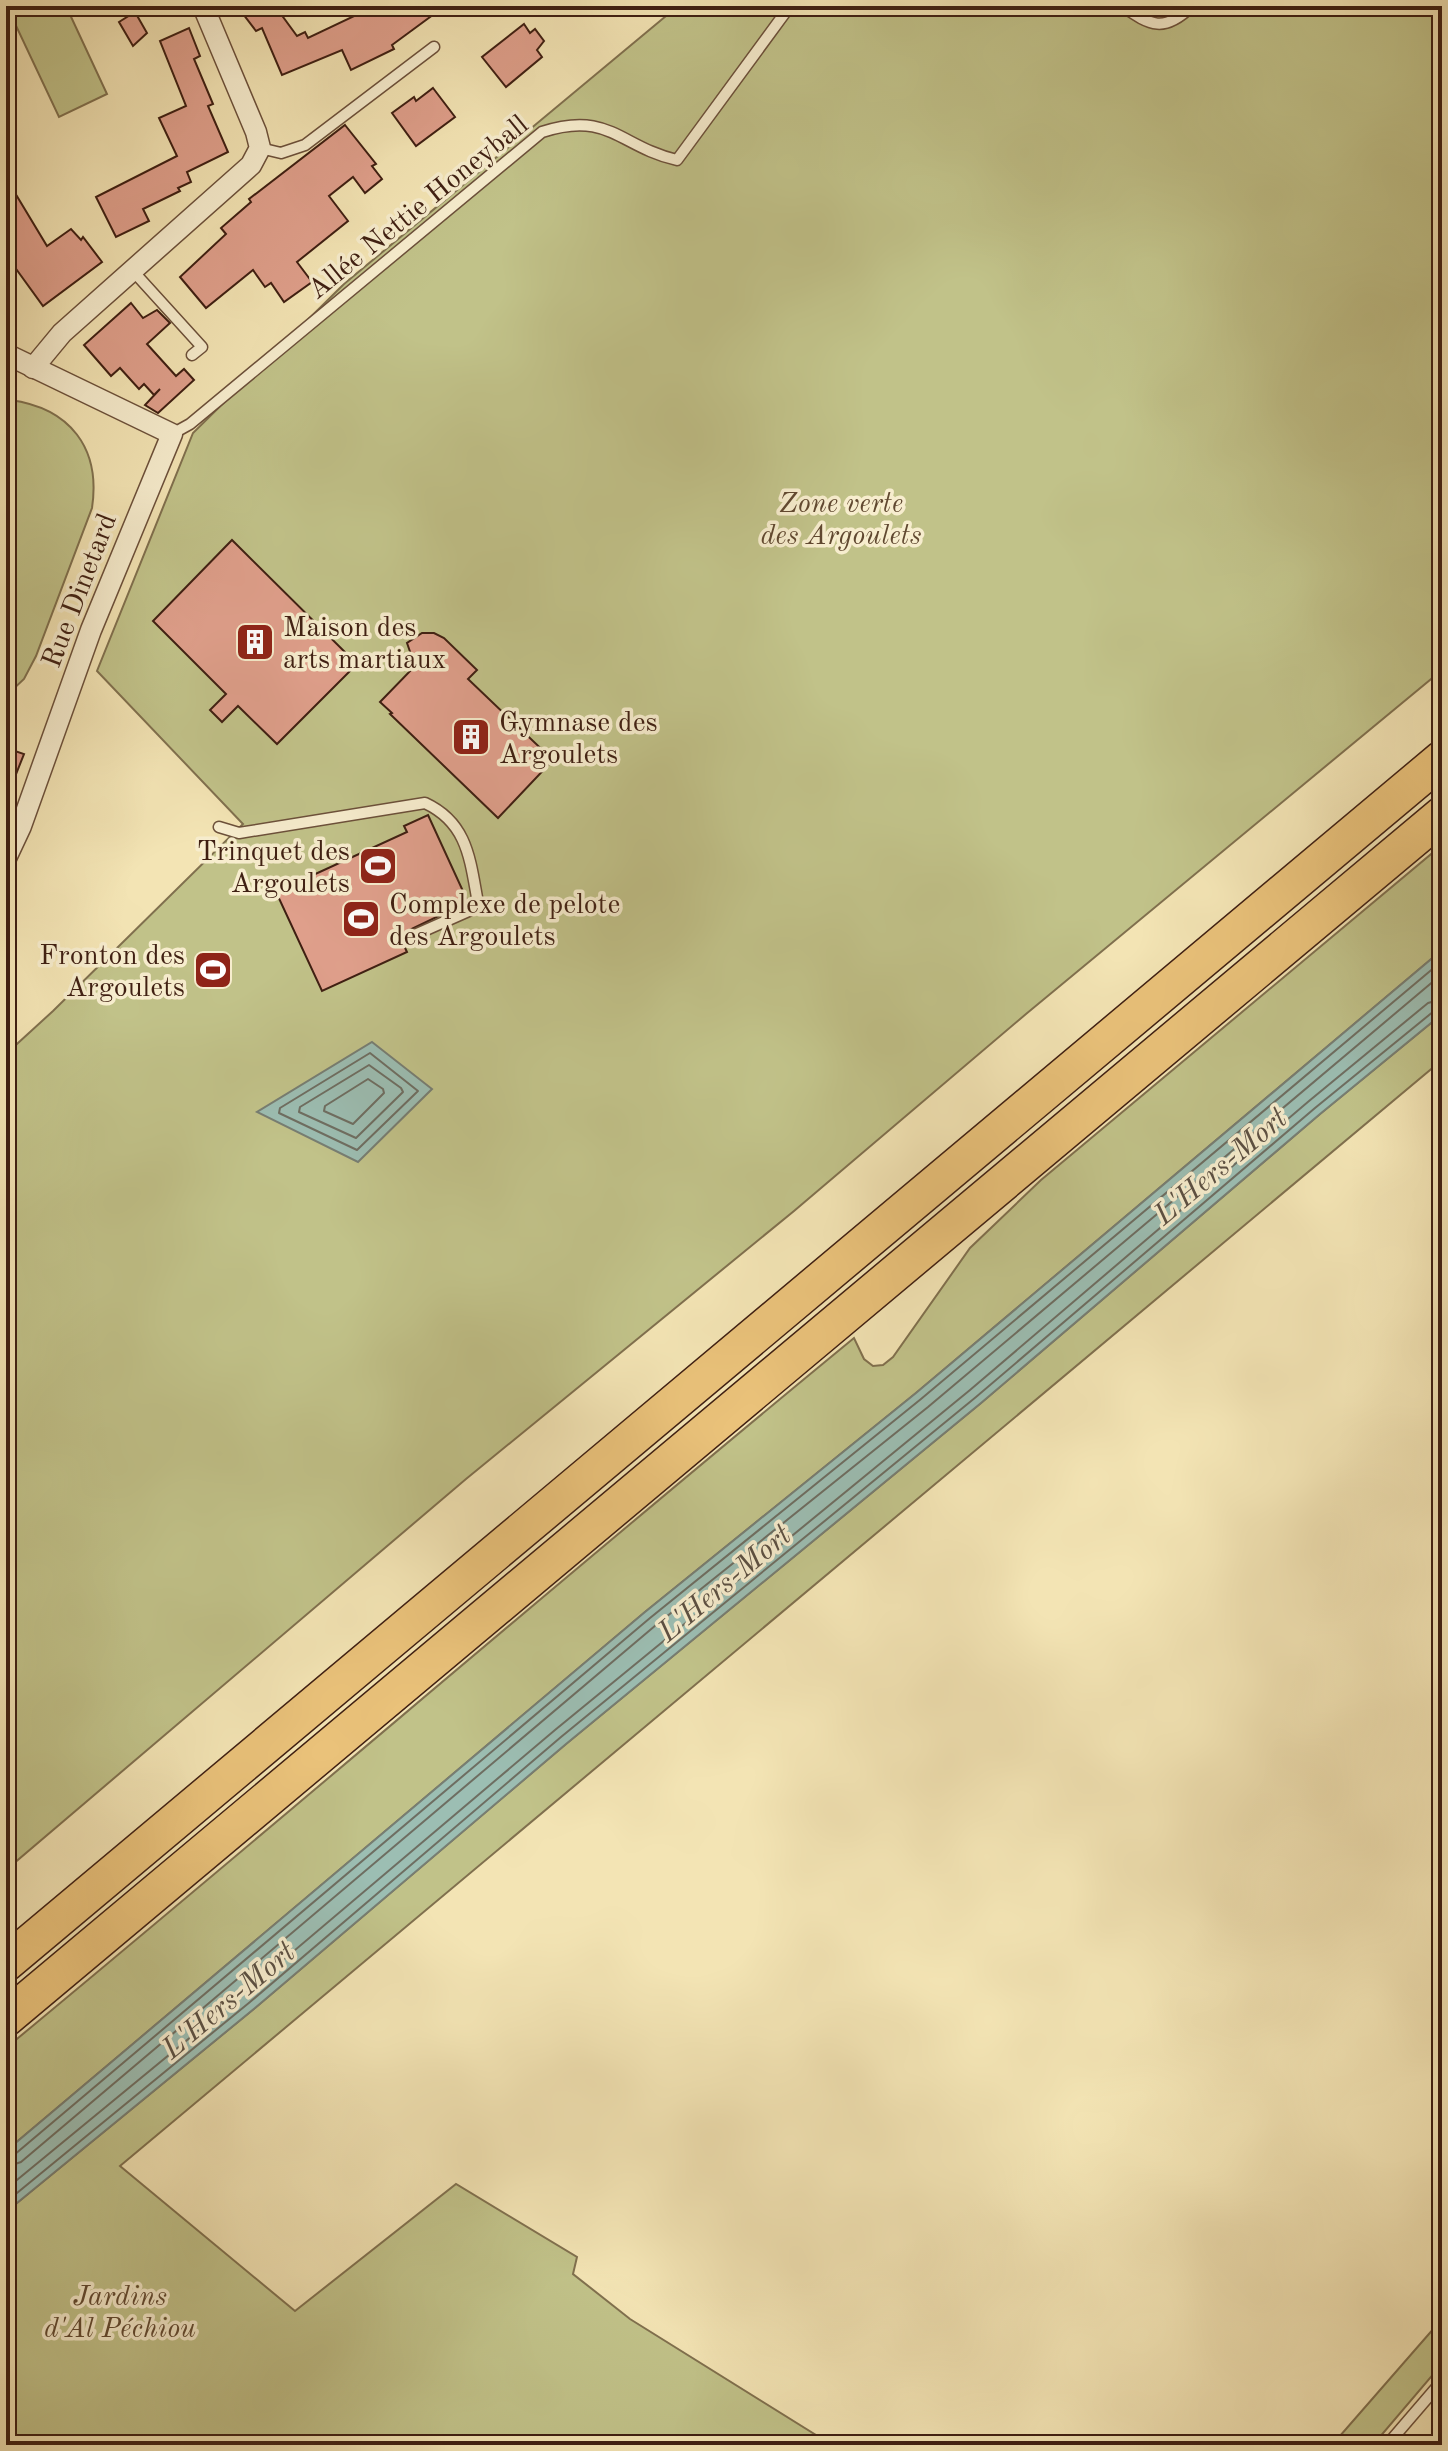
<svg xmlns="http://www.w3.org/2000/svg" width="1448" height="2451" viewBox="0 0 1448 2451" font-family="'Old Standard TT',serif">
  <style>
    .green { fill: #c1c289; stroke: #80704e; stroke-width: 2 }
    .water { fill: #9cbeb3; stroke: #777e73; stroke-width: 2 }
    .lines { fill: none; stroke-linecap: round; stroke-linejoin: round }
    .shore { stroke: #6e6e62; stroke-width: 2 }
    .building { fill: #df9f8b; stroke: #3f1f12; stroke-width: 2 }
    .service-casing { stroke: #6c503a; stroke-width: 13 }
    .minor-casing { stroke: #6c503a; stroke-width: 23 }
    .motorway-casing { stroke: #3f1f12; stroke-width: 39 }
    .service { stroke: #f7edce; stroke-width: 10 }
    .minor { stroke: #f7edce; stroke-width: 20 }
    .motorway { stroke: #eac27a; stroke-width: 36 }
    .labels { text-anchor: middle; stroke-width: 7; stroke-linejoin: round; paint-order: stroke }
    .street-label { font-size: 28px; fill: #3f1f12; stroke: #f7edce }
    .park-label { font-size: 28px; font-style: italic; fill: #604830; stroke: #f7edce }
    .poi-label { font-size: 28px; fill: #3f1f12; stroke: #f7edce; text-anchor: start }
    .water-label { font-size: 30px; font-style: italic; fill: #5b4f42; stroke: #f7edce }
  </style>
  <rect width="100%" height="100%" fill="#f3e4b4"/>
  <filter id="stains"><feTurbulence type="fractalNoise" baseFrequency=".0025" numOctaves="4"/><feColorMatrix values="0 0 0 0 .2 0 0 0 0 .09 0 0 0 0 .02 0 0 0 .5 -.17"/></filter>
  <radialGradient id="worn" r=".72"><stop offset=".6" stop-color="#630" stop-opacity="0"/><stop offset="1" stop-color="#630" stop-opacity=".3"/></radialGradient>
  <g class="green">
    <polygon points="25,6 66,6 107,94 59,117 10,13"/>
    <polygon points="678,6 1442,6 1442,670 1026,1014 794,1211 466,1479 6,1870 6,1054 53,1011 243,824 97,671 193,433 344,284"/>
    <path d="M 10,400 C 70,408 101,448 92,508 L 36,656 L 24,679 L 6,696 L 6,401 Z"/>
    <path d="M 1442,845 L 1442,950 L 916,1393 L 645,1612 L 6,2151 L 6,2048 C 290,1813 569,1572 854,1338 L 864,1359 L 873,1366 L 883,1365 L 893,1357 L 970,1248 L 1041,1180 Z"/>
    <polygon points="1442,1014 1442,1060 120,2166 295,2311 456,2184 577,2257 573,2274 630,2319 832,2445 6,2445 6,2212 255,2008 566,1744 981,1403 1320,1114"/>
    <polygon points="1442,2319 1442,2364 1373,2445 1332,2445"/>
  </g>
  <g class="water">
    <polygon points="1442,950 1442,1014 1320,1114 981,1403 566,1744 255,2008 6,2212 6,2151 645,1612 916,1393"/>
    <polygon points="372,1042 432,1089 358,1162 257,1112"/>
  </g>
  <g class="lines">
    <g class="shore">
      <polygon points="370,1053 418,1091 357,1150 279,1113 280,1108"/>
      <polygon points="369,1065 401,1088 403,1092 356,1138 299,1112 300,1107"/>
      <polygon points="368,1079 383,1089 384,1093 353,1124 324,1111 325,1106"/>
      <polyline points="6,2157 14,2155 650,1618 921,1399 1442,961"/>
      <polyline points="6,2167 21,2162 656,1625 928,1407 1442,974"/>
      <polyline points="6,2189 243,1994 555,1730 970,1390 1309,1101 1428,1003 1442,999"/>
      <polyline points="6,2202 250,2002 561,1737 976,1397 1315,1108 1434,1011 1442,1009"/>
    </g>
  </g>
  <g class="building">
    <polygon points="237,6 275,6 297,36 305,32 308,38 373,7 377,15 389,6 445,6 392,45 394,49 351,70 342,50 282,75 262,28 256,31"/>
    <polygon points="135,12 147,33 133,46 119,22"/>
    <polygon points="524,24 530,33 535,29 544,41 537,50 542,57 506,87 482,57"/>
    <polygon points="189,28 200,56 194,59 213,104 208,106 228,152 187,172 191,182 178,188 180,191 143,209 149,221 116,237 96,197 177,156 159,118 186,106 160,41"/>
    <polygon points="433,88 455,117 416,146 392,113 414,97 416,101"/>
    <polygon points="345,125 376,164 372,166 382,179 365,193 353,177 329,196 348,221 297,262 312,282 284,302 271,283 265,287 253,270 206,308 180,277 226,234 221,228 251,202 249,199"/>
    <polygon points="6,178 47,246 71,229 81,240 83,237 102,262 43,306 6,255"/>
    <polygon points="131,303 143,318 157,310 170,323 147,344 176,376 184,369 194,380 158,413 145,405 160,389 154,395 144,384 139,389 120,368 111,376 84,345"/>
    <polygon points="232,540 357,664 277,744 238,706 222,722 210,710 226,694 153,621"/>
    <polygon points="422,633 434,633 444,638 477,670 468,679 553,760 498,818 390,714 392,713 380,702 415,666 407,643"/>
    <polygon points="6,748 24,754 7,797 6,797"/>
    <polygon points="428,815 468,902 399,935 407,952 322,991 276,892 407,832 404,826"/>
  </g>
  <g class="lines">
    <defs>
      <g id="service">
        <path d="M 1122,6 C 1151,26 1164,33 1192,6"/>
        <polyline points="260,148 281,153 305,145 434,47"/>
        <polyline points="133,271 202,347 192,355"/>
        <path d="M 172,434 L 190,424 L 542,132 C 609,110 620,147 677,160 L 790,6"/>
        <path d="M 219,827 L 239,833 L 425,803 C 468,823 470,860 478,903 L 471,910 L 410,937"/>
        <polyline points="1387,2445 1442,2381"/>
      </g>
      <g id="minor">
        <polyline points="6,354 172,434 91,630 21,826 6,858"/>
        <polyline points="33,368 62,333 251,165 260,148 256,132 203,6"/>
      </g>
      <g id="motorway">
        <polyline points="6,1963 1442,759"/>
        <polyline points="6,2018 1442,815"/>
      </g>
    </defs>
    <use href="#service" class="service-casing"/>
    <use href="#minor" class="minor-casing"/>
    <use href="#motorway" class="motorway-casing"/>
    <use href="#service" class="service"/>
    <use href="#minor" class="minor"/>
    <use href="#motorway" class="motorway"/>
  </g>
  <defs>
    <symbol id="building-square" viewBox="-11 -11 22 22"><rect x="-9" y="-9" width="18" height="18" rx="4" fill="#8f2418" stroke="#f7edce"/><path d="M-4-6H4V6H1V3H-1V6H-4ZM-2.5-4.3h1.7v1.8h-1.7ZM.8-4.3h1.7v1.8H.8ZM-2.5-1h1.7V.8h-1.7ZM.8-1h1.7V.8H.8Z" fill="#fff"/></symbol>
    <symbol id="stadium-square" viewBox="-11 -11 22 22"><rect x="-9" y="-9" width="18" height="18" rx="4" fill="#8f2418" stroke="#f7edce"/><path d="M0-5a6.5 5 0 1 0 0 10a6.5 5 0 1 0 0-10ZM-3.5-1.8h7v3.6h-7Z" fill="#fff"/></symbol>
  </defs>
  <g fill-rule="evenodd">
    <use href="#building-square" x="233" y="620" width="44" height="44"/>
    <use href="#building-square" x="449" y="715" width="44" height="44"/>
    <use href="#stadium-square" x="356" y="844" width="44" height="44"/>
    <use href="#stadium-square" x="339" y="897" width="44" height="44"/>
    <use href="#stadium-square" x="191" y="948" width="44" height="44"/>
  </g>
  <g class="labels">
    <g class="street-label">
      <text transform="translate(417 206) rotate(-39)" y="10">Allée Nettie Honeyball</text>
      <text transform="translate(78 590) rotate(-69)" y="10">Rue Dinetard</text>
    </g>
    <g class="park-label">
      <text x="841" y="512">Zone verte<tspan x="841" dy="32">des Argoulets</tspan></text>
      <text x="120" y="2305">Jardins<tspan x="120" dy="32">d'Al Péchiou</tspan></text>
    </g>
    <g class="poi-label">
      <text x="283" y="636">Maison des<tspan x="283" dy="32">arts martiaux</tspan></text>
      <text x="499" y="731">Gymnase des<tspan x="499" dy="32">Argoulets</tspan></text>
      <text x="350" y="860" text-anchor="end">Trinquet des<tspan x="350" dy="32">Argoulets</tspan></text>
      <text x="389" y="913">Complexe de pelote<tspan x="389" dy="32">des Argoulets</tspan></text>
      <text x="185" y="964" text-anchor="end">Fronton des<tspan x="185" dy="32">Argoulets</tspan></text>
    </g>
    <g class="water-label">
      <text transform="translate(1220 1166) rotate(-40)" y="10">L'Hers-Mort</text>
      <text transform="translate(724 1583) rotate(-40)" y="10">L'Hers-Mort</text>
      <text transform="translate(228 2000) rotate(-40)" y="10">L'Hers-Mort</text>
    </g>
  </g>
  <rect width="1448" height="2451" fill="none" stroke="#f3e4b4" stroke-width="32"/>
  <rect x="8" y="8" width="1432" height="2435" fill="none" stroke="#3f1f12" stroke-width="4"/>
  <rect x="16" y="16" width="1416" height="2419" fill="none" stroke="#3f1f12" stroke-width="2"/>
  <rect width="100%" height="100%" filter="url(#stains)"/>
  <rect width="100%" height="100%" fill="url(#worn)"/>
</svg>
